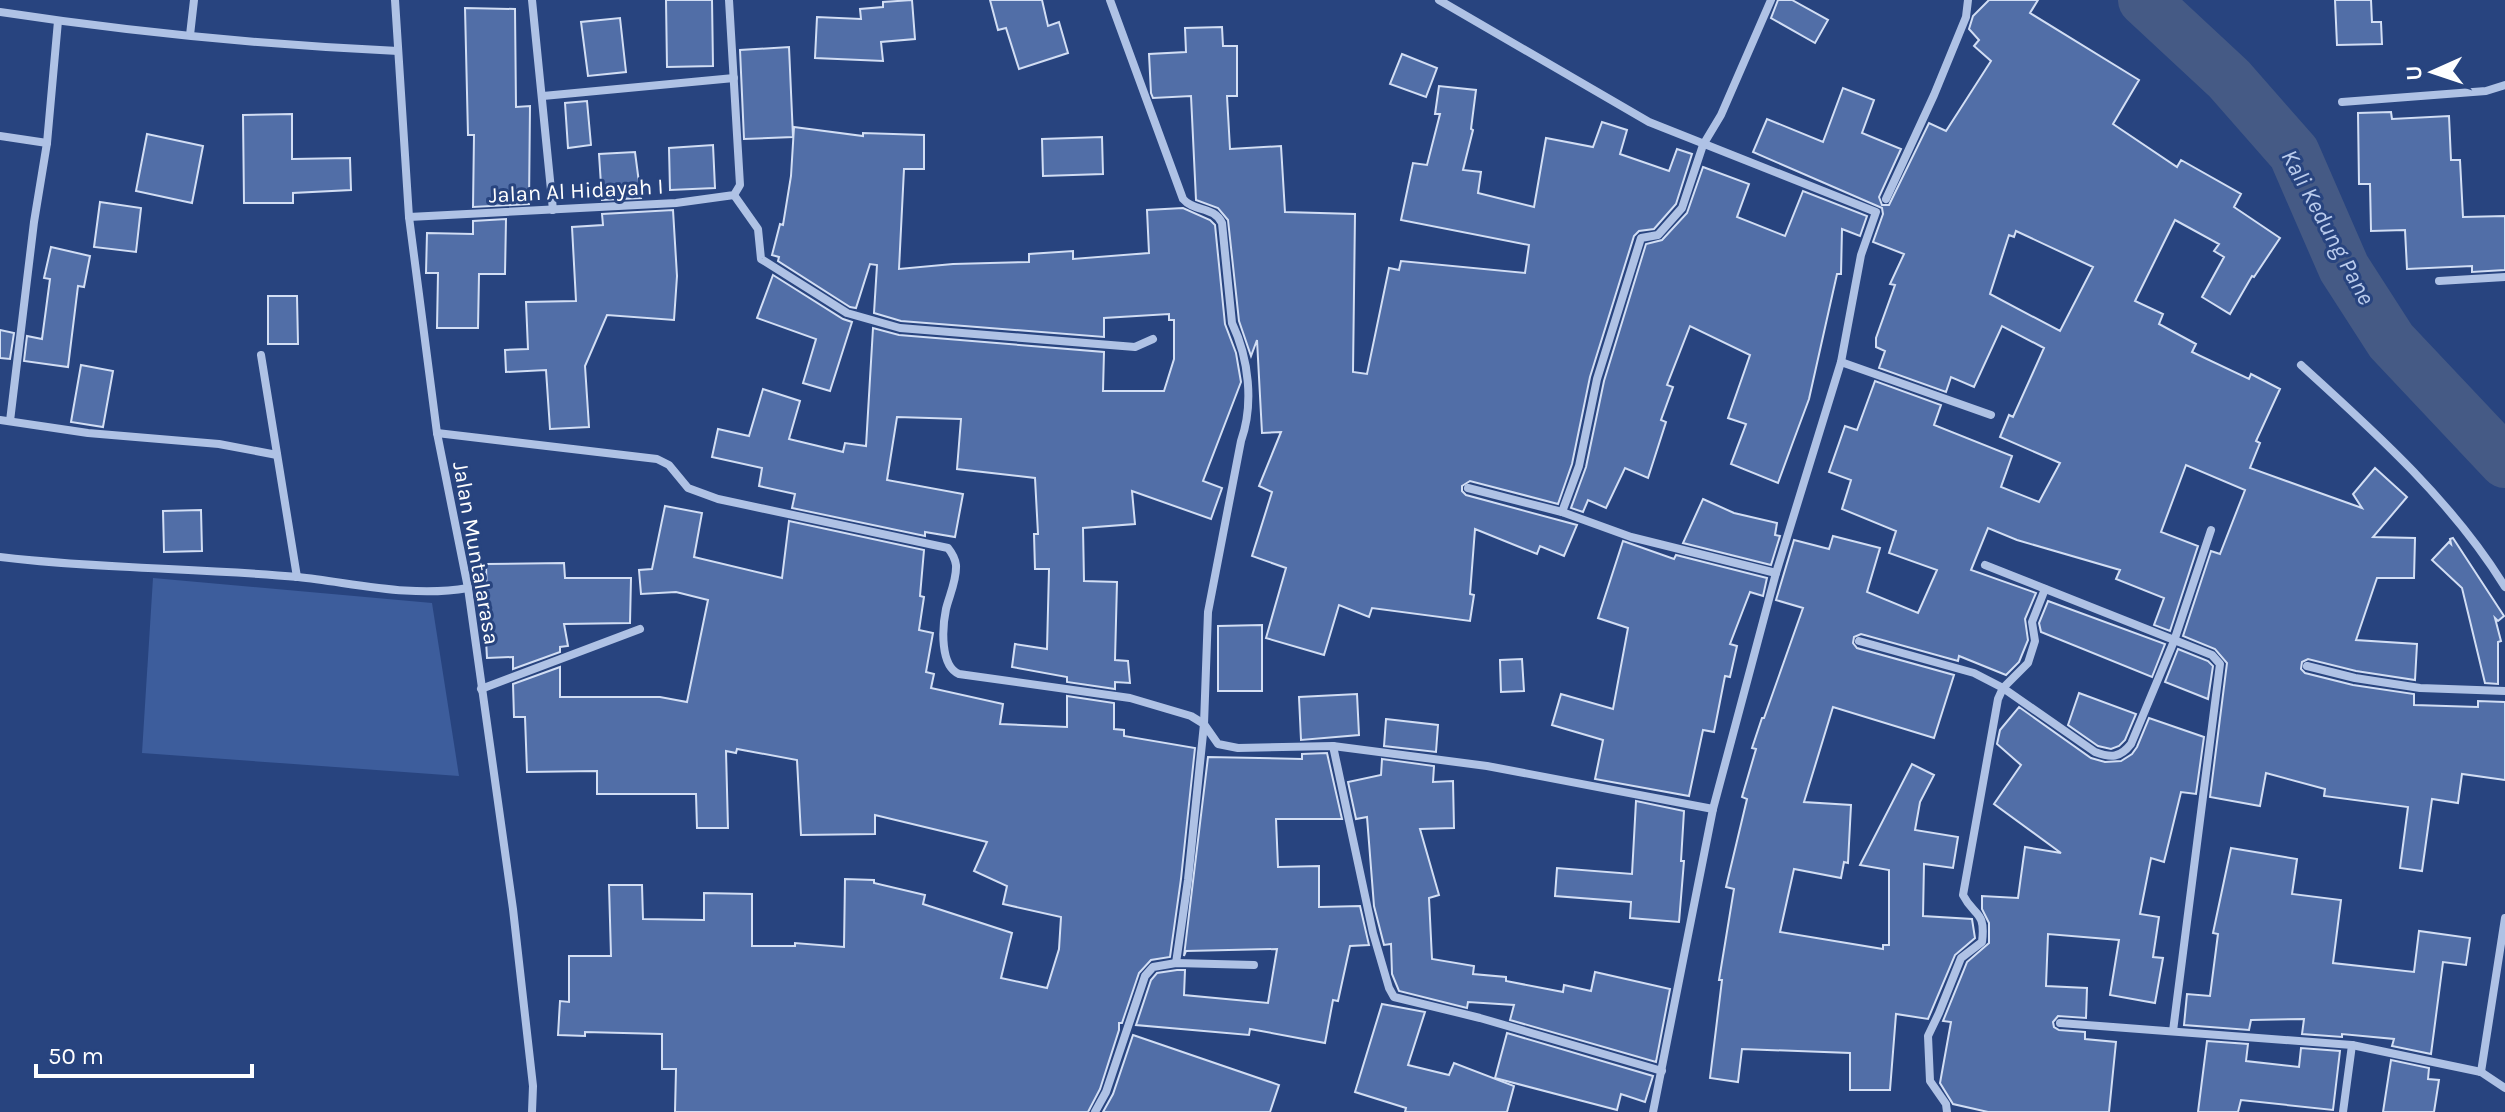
<svg xmlns="http://www.w3.org/2000/svg" width="2505" height="1112" viewBox="0 0 2505 1112" font-family="Karla,sans-serif">
  <style>
    .green { fill: #3d5d9c }
    .lines { fill: none; stroke-linecap: round; stroke-linejoin: round }
    .river { stroke: #455a85; stroke-width: 52 }
    .building { fill: #516ea7; stroke: #d2def4; stroke-width: 2; fill-rule: evenodd }
    .street { stroke: #afc2e5; stroke-width: 8 }
    .labels { text-anchor: middle; stroke-width: 6; stroke-linejoin: round; paint-order: stroke }
    .street-label { font-size: 22px; fill: #fff; stroke: #28447f }
    .water-label { font-size: 24px; font-style: italic; fill: #bbcced; stroke: #28447f }
  </style>
  <rect width="100%" height="100%" fill="#28447f"/>
  <polygon class="green" points="153,578 432,603 459,776 142,753"/>
  <g class="lines">
    <polyline class="river" points="2144,0 2229,79 2294,153 2344,268 2391,341 2505,462"/>
  </g>
  <g class="building">
    <polygon points="666,0 712,0 713,66 667,67"/>
    <polygon points="912,0 915,39 881,42 883,61 815,58 817,17 861,19 860,9 883,7 883,2"/>
    <polygon points="990,0 1042,0 1048,26 1059,22 1068,53 1019,69 1006,28 998,30"/>
    <polygon points="1778,0 1792,0 1828,20 1815,43 1771,18"/>
    <path d="M 1989,0 L 2038,0 L 2030,13 L 2139,80 L 2113,124 L 2177,167 L 2181,160 L 2241,194 L 2234,207 L 2280,238 L 2254,277 L 2252,276 L 2230,314 L 2202,297 L 2224,257 L 2214,251 L 2219,244 L 2175,220 L 2135,301 L 2163,314 L 2159,324 L 2196,344 L 2192,352 L 2249,379 L 2251,374 L 2280,389 L 2256,441 L 2260,443 L 2250,468 L 2362,508 L 2353,494 L 2375,468 L 2407,497 L 2373,537 L 2415,538 L 2414,578 L 2377,578 L 2356,640 L 2417,644 L 2415,680 L 2356,671 L 2308,659 L 2302,662 L 2301,669 L 2305,673 L 2353,685 L 2414,694 L 2414,705 L 2478,707 L 2478,701 L 2505,702 L 2505,780 L 2462,774 L 2458,803 L 2432,799 L 2422,871 L 2400,868 L 2408,807 L 2324,796 L 2325,789 L 2266,773 L 2260,806 L 2210,797 L 2227,663 L 2215,649 L 2183,636 L 2211,551 L 2220,554 L 2245,490 L 2186,465 L 2161,532 L 2198,546 L 2170,631 L 2154,625 L 2164,598 L 2116,579 L 2120,570 L 2017,540 L 1988,528 L 1971,570 L 2036,593 L 2025,619 L 2028,640 L 2019,662 L 2006,675 L 1959,656 L 1958,661 L 1861,634 L 1854,637 L 1853,643 L 1857,648 L 1954,675 L 1934,738 L 1833,707 L 1804,802 L 1851,805 L 1848,863 L 1844,862 L 1841,878 L 1794,869 L 1780,932 L 1883,949 L 1883,945 L 1889,945 L 1889,870 L 1860,865 L 1912,764 L 1934,775 L 1920,802 L 1915,830 L 1958,837 L 1953,868 L 1924,864 L 1923,916 L 1972,919 L 1975,938 L 1955,955 L 1928,1019 L 1896,1014 L 1890,1090 L 1850,1090 L 1850,1053 L 1742,1049 L 1738,1082 L 1710,1078 L 1722,980 L 1719,980 L 1734,889 L 1726,887 L 1747,799 L 1742,797 L 1756,749 L 1752,748 L 1762,718 L 1764,718 L 1803,608 L 1776,600 L 1794,540 L 1829,549 L 1833,536 L 1880,548 L 1867,592 L 1918,613 L 1937,570 L 1889,553 L 1896,531 L 1842,509 L 1851,480 L 1829,472 L 1845,426 L 1857,430 L 1875,381 L 1941,405 L 1934,425 L 2012,456 L 2001,487 L 2039,502 L 2060,463 L 2000,437 L 2009,415 L 2013,417 L 2044,348 L 2002,326 L 1974,387 L 1951,377 L 1946,392 L 1879,368 L 1885,351 L 1876,347 L 1876,338 L 1895,285 L 1890,284 L 1904,254 L 1873,242 L 1883,214 L 1882,208 L 1753,152 L 1767,119 L 1823,142 L 1843,88 L 1874,100 L 1862,133 L 1901,149 L 1879,197 L 1882,205 L 1889,205 L 1929,123 L 1946,131 L 1991,61 L 1974,46 L 1979,40 L 1969,29 L 1973,16 ZM 2016,231 L 2093,267 L 2060,331 L 1990,294 L 2009,235 L 2014,237 Z"/>
    <polygon points="2335,0 2371,0 2372,22 2381,22 2382,44 2337,45"/>
    <polygon points="465,8 515,9 516,107 530,106 529,204 473,207 474,135 468,135"/>
    <polygon points="620,18 626,72 588,76 581,22"/>
    <polygon points="1222,27 1223,46 1237,46 1237,96 1227,96 1230,149 1281,146 1285,212 1355,214 1353,372 1367,374 1389,268 1399,270 1401,261 1525,273 1529,245 1401,220 1413,163 1427,165 1440,114 1435,114 1439,86 1476,90 1471,129 1473,130 1463,170 1481,172 1478,193 1534,207 1546,138 1593,147 1602,122 1627,130 1620,154 1669,171 1677,149 1692,154 1676,204 1654,229 1639,231 1634,236 1590,377 1572,464 1558,504 1470,481 1462,486 1462,491 1466,495 1577,525 1564,556 1540,546 1537,554 1475,529 1470,594 1474,595 1470,621 1372,608 1369,617 1339,605 1324,655 1266,638 1286,568 1252,556 1272,492 1259,486 1281,432 1262,433 1257,340 1251,356 1239,321 1228,220 1218,208 1196,200 1191,96 1153,98 1151,93 1149,54 1186,52 1185,28"/>
    <polygon points="789,47 793,137 744,139 740,50"/>
    <polygon points="1402,54 1437,68 1426,97 1390,84"/>
    <polygon points="587,101 591,145 568,148 565,103"/>
    <polygon points="2391,112 2392,119 2449,116 2451,160 2460,160 2463,217 2505,216 2505,270 2472,272 2472,266 2407,269 2405,230 2371,231 2370,184 2359,184 2358,113"/>
    <polygon points="292,114 292,159 350,158 351,190 293,193 293,203 244,203 243,115"/>
    <polygon points="794,127 863,136 863,133 924,135 924,169 904,169 899,269 953,264 1029,262 1029,254 1073,251 1073,259 1149,253 1147,210 1183,208 1210,220 1215,225 1225,324 1236,353 1241,382 1203,481 1222,488 1211,519 1132,491 1135,524 1083,528 1084,581 1117,582 1115,660 1128,661 1130,683 1115,682 1115,689 1067,682 1067,677 1012,667 1015,644 1047,649 1049,569 1035,569 1034,534 1038,534 1035,478 957,469 961,419 897,417 887,480 963,494 955,537 925,532 925,536 792,508 795,494 759,486 762,468 712,457 718,429 749,436 763,389 800,401 789,439 843,452 845,443 866,446 873,328 899,335 1104,352 1103,391 1164,391 1174,359 1174,320 1169,320 1169,314 1104,318 1104,337 901,321 874,313 877,265 870,264 856,308 850,307 778,261 779,257 772,255 780,224 783,225 791,176"/>
    <polygon points="147,134 203,146 192,203 136,191"/>
    <polygon points="1102,137 1103,174 1043,176 1042,139"/>
    <polygon points="713,145 715,188 670,190 669,148"/>
    <polygon points="635,152 641,198 602,200 599,154"/>
    <polygon points="1703,167 1749,184 1737,217 1785,236 1803,191 1867,216 1860,236 1842,229 1841,274 1837,274 1809,399 1793,442 1778,483 1731,464 1746,424 1728,418 1750,355 1690,326 1667,385 1673,387 1661,420 1666,422 1648,478 1625,468 1606,508 1588,500 1583,512 1571,508 1586,467 1604,381 1646,244 1662,240 1687,213"/>
    <polygon points="100,202 141,208 136,252 94,247"/>
    <polygon points="673,210 677,276 674,320 607,315 585,366 589,427 550,429 546,370 506,372 505,350 528,349 526,302 576,301 572,227 603,225 602,214"/>
    <polygon points="506,219 505,274 479,274 478,328 437,328 438,273 426,273 427,233 473,234 473,221"/>
    <polygon points="51,247 90,256 84,287 78,286 68,367 24,361 27,336 42,339 50,279 44,278"/>
    <polygon points="773,275 843,319 852,322 830,391 803,383 816,339 757,318"/>
    <polygon points="268,296 297,296 298,344 268,344"/>
    <polygon points="0,330 14,333 10,359 0,358"/>
    <polygon points="81,365 113,371 103,427 71,422"/>
    <polygon points="1703,499 1734,513 1777,523 1775,535 1780,536 1771,565 1683,543"/>
    <polygon points="665,506 702,513 694,557 782,578 789,521 924,550 920,596 924,597 919,630 933,633 926,672 934,674 931,688 1003,704 1000,724 1067,727 1067,696 1114,703 1114,729 1124,730 1124,736 1195,748 1181,879 1170,957 1151,960 1139,973 1122,1023 1119,1023 1119,1030 1100,1089 1088,1112 675,1112 676,1069 662,1069 662,1034 585,1032 585,1036 558,1035 560,1001 569,1002 569,956 611,956 609,885 642,885 643,919 704,920 704,893 752,894 752,946 795,946 795,943 844,947 845,879 874,880 874,883 925,895 923,904 1012,933 1001,978 1047,988 1059,949 1061,917 1003,904 1007,886 974,871 987,842 875,815 875,834 801,835 797,760 737,749 736,753 726,751 728,828 697,828 696,794 597,794 597,771 527,772 525,717 514,717 513,684 560,667 560,697 660,697 687,702 708,600 676,592 641,594 639,570 652,569"/>
    <polygon points="201,510 202,551 164,552 163,511"/>
    <polygon points="2453,538 2504,616 2498,621 2495,618 2501,641 2498,642 2498,684 2485,683 2462,588 2432,560 2449,542 2451,544 2450,539"/>
    <polygon points="1623,541 1674,559 1676,555 1767,578 1763,596 1750,592 1730,644 1737,646 1730,677 1725,676 1714,732 1703,730 1689,796 1595,779 1603,740 1552,725 1561,694 1613,709 1628,628 1598,618"/>
    <polygon points="564,563 565,578 631,578 630,623 564,624 568,646 560,647 560,652 513,669 513,657 487,658 484,604 487,604 486,564"/>
    <polygon points="2048,601 2165,644 2152,677 2041,632 2039,623"/>
    <polygon points="1262,625 1262,691 1218,691 1218,626"/>
    <polygon points="2178,649 2208,661 2213,666 2208,699 2165,682"/>
    <polygon points="1522,659 1524,691 1501,692 1500,660"/>
    <polygon points="2079,693 2136,714 2125,740 2119,746 2111,749 2098,746 2068,725"/>
    <polygon points="1357,694 1359,735 1301,740 1299,697"/>
    <polygon points="2019,707 2091,758 2105,762 2121,761 2132,754 2137,747 2149,718 2204,737 2196,794 2181,792 2164,862 2151,858 2140,914 2159,917 2153,957 2163,958 2155,1003 2110,995 2119,940 2048,934 2046,986 2087,988 2086,1018 2058,1016 2053,1022 2054,1027 2059,1030 2085,1032 2085,1039 2116,1042 2109,1112 1988,1112 1953,1104 1940,1083 1951,1022 1943,1021 1967,962 1989,943 1989,923 1982,909 1982,896 2018,898 2025,847 2061,853 1994,804 2021,765 1997,744 2000,730"/>
    <polygon points="1386,719 1438,725 1436,752 1384,746"/>
    <polygon points="1327,753 1342,819 1276,819 1278,867 1319,866 1319,907 1360,906 1369,945 1350,946 1338,1001 1333,1000 1325,1043 1250,1029 1249,1035 1136,1025 1151,980 1157,973 1177,970 1185,970 1184,995 1268,1003 1277,949 1186,951 1184,956 1208,757 1302,759 1302,754"/>
    <polygon points="1382,759 1434,766 1433,782 1453,781 1454,828 1420,829 1439,895 1429,898 1432,959 1474,966 1473,974 1506,977 1506,981 1563,992 1564,985 1591,991 1595,972 1670,989 1656,1062 1510,1020 1514,1005 1468,1002 1467,1008 1399,991 1392,974 1391,944 1384,945 1374,906 1367,817 1356,819 1348,782 1381,775"/>
    <polygon points="1636,801 1684,811 1681,861 1684,861 1679,922 1630,918 1631,902 1555,896 1557,868 1632,874"/>
    <polygon points="2231,848 2297,859 2292,894 2341,900 2333,963 2414,972 2419,931 2470,938 2466,965 2443,962 2431,1054 2392,1046 2394,1039 2342,1034 2342,1037 2302,1034 2304,1019 2251,1020 2249,1030 2184,1025 2187,994 2210,996 2218,934 2213,933"/>
    <polygon points="1382,1004 1425,1012 1408,1065 1449,1075 1454,1063 1514,1086 1507,1112 1405,1112 1406,1108 1355,1092"/>
    <polygon points="1507,1033 1653,1076 1645,1102 1621,1094 1617,1110 1495,1078"/>
    <polygon points="1133,1035 1279,1085 1270,1112 1103,1112 1113,1094"/>
    <polygon points="2207,1041 2248,1044 2246,1061 2299,1067 2301,1048 2340,1051 2333,1110 2241,1100 2238,1112 2198,1112"/>
    <polygon points="2391,1060 2429,1068 2428,1079 2439,1080 2434,1112 2383,1112"/>
  </g>
  <g class="lines">
    <g class="street">
      <polyline points="395,0 409,217 437,433 468,588 513,909 533,1086 532,1112"/>
      <polyline points="532,0 553,210"/>
      <path d="M 1110,0 L 1183,199 C 1194,212 1214,206 1222,223 L 1232,323 C 1249,359 1254,404 1241,441 L 1208,612 L 1204,724 L 1188,880 L 1176,963"/>
      <polyline points="1439,0 1649,122 1876,212 1861,255 1841,362 1776,573 1713,809 1653,1112"/>
      <path d="M 0,12 C 131,32 265,45 398,51"/>
      <polyline points="190,35 194,0"/>
      <polyline points="543,96 734,78"/>
      <polyline points="2342,102 2486,91 2505,85"/>
      <polyline points="0,136 47,143"/>
      <polyline points="734,195 758,229 761,259 847,313 900,328 1135,347 1153,339"/>
      <polyline points="1886,199 1934,95 1966,17 1968,0"/>
      <polyline points="409,217 676,203 734,195 740,185 729,0"/>
      <polyline points="2439,281 2505,277"/>
      <polyline points="261,355 297,577"/>
      <polyline points="1841,362 1991,415"/>
      <path d="M 2301,365 C 2375,432 2453,502 2505,587"/>
      <polyline points="0,420 88,433 219,444 277,455"/>
      <polyline points="10,421 34,222 47,143 58,21"/>
      <path d="M 437,433 L 657,459 L 669,465 L 688,488 L 718,499 L 948,548 C 952,553 955,558 956,565 C 957,580 949,596 946,609 C 942,628 940,666 959,674 L 1130,698 L 1191,716 L 1204,724 L 1218,744 L 1238,748 L 1333,746 L 1487,766 L 1713,809"/>
      <polyline points="1468,488 1562,512 1631,537 1776,573"/>
      <polyline points="1562,512 1579,466 1597,379 1641,238 1658,235 1682,208 1703,145 1721,115 1771,0"/>
      <path d="M 0,557 C 99,569 199,568 298,577 C 354,583 411,598 468,588"/>
      <polyline points="1985,565 2212,655 2220,664 2173,1031"/>
      <path d="M 1859,641 L 1974,673 L 2003,688 L 2095,752 C 2111,758 2120,758 2131,744 L 2174,641 L 2211,530"/>
      <polyline points="2307,666 2355,678 2420,688 2505,691"/>
      <polyline points="481,689 640,629"/>
      <polyline points="1333,746 1373,933 1389,988 1394,997 1480,1018 1662,1071"/>
      <polyline points="2060,1023 2352,1045 2343,1112"/>
      <polyline points="2352,1045 2481,1072 2505,1088"/>
      <polyline points="2481,1072 2505,918"/>
      <polyline points="1095,1112 1106,1092 1145,976 1153,967 1176,963 1254,965"/>
      <path d="M 1947,1112 L 1946,1104 L 1930,1081 L 1928,1036 L 1939,1013 L 1961,958 L 1982,942 C 1986,910 1974,917 1963,895 L 1998,699 L 2003,688 L 2028,663 L 2035,641 L 2032,622 L 2045,589"/>
    </g>
  </g>
  <g class="labels">
    <g class="street-label">
      <text transform="translate(576 190) rotate(-3)" y="8">Jalan Al Hidayah I</text>
      <text transform="translate(477 553) rotate(80)" y="8">Jalan Muntalarasa</text>
    </g>
    <g class="water-label">
      <text transform="translate(2328 227) rotate(62)" y="8">Kali Kedung Pane</text>
    </g>
  </g>
  <g transform="translate(2433 72) rotate(267)" stroke="#28447f" stroke-width="6" paint-order="stroke">
  <path d="M0-6L14 30L0 20L-14 30Z" fill="#ffffff"/>
  <text y="-12" font-size="22" font-weight="bold" text-anchor="middle" fill="#ffffff">U</text>
  </g>
  <path d="M36 1064v12h216v-12" fill="none" stroke="#ffffff" stroke-width="4"/>
  <text x="48" y="1064" font-size="24" fill="#ffffff" stroke="#28447f" stroke-width="6" paint-order="stroke">50 m</text>
</svg>
